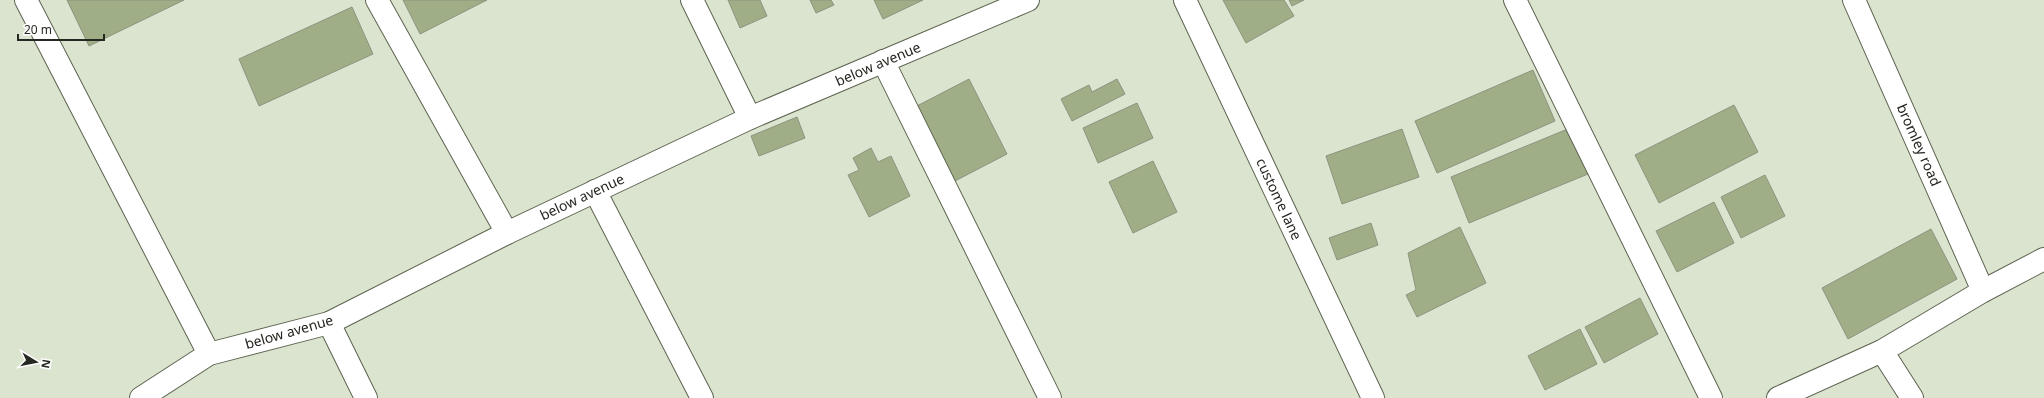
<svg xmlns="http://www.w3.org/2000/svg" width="2044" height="398" viewBox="0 0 2044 398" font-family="'Noto Sans',sans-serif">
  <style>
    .building { fill: #a0ae88; stroke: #8c937f }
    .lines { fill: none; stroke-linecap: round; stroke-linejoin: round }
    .minor-casing { stroke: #5c6350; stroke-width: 24 }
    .minor { stroke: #fff; stroke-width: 22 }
    .labels { text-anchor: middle; stroke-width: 3.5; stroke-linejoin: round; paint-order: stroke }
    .street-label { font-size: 14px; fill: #252820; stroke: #fff }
  </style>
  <rect width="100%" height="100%" fill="#dbe4ce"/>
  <g class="building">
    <polygon points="67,0 184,0 89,46"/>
    <polygon points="403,0 487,0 420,34"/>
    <polygon points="728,0 760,0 767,16 740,28"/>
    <polygon points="810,0 831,0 834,5 816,13"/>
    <polygon points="874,0 923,0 883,19"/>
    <polygon points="1223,0 1284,0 1294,16 1246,43"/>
    <polygon points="1289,0 1304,0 1292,6"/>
    <polygon points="352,7 373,54 259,106 239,59"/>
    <polygon points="1533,70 1555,121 1437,173 1415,121"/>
    <polygon points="969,79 1007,154 953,182 915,107"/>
    <polygon points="1117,79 1125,94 1072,121 1061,99 1089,85 1092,92"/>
    <polygon points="1137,103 1153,138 1098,163 1083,128"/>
    <polygon points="1734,105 1758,152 1659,203 1635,155"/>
    <polygon points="797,117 805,138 759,156 751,136"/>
    <polygon points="1570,128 1588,174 1469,223 1451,177"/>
    <polygon points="1402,129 1419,177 1342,204 1326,156"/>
    <polygon points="871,148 878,162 891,156 910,196 869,217 848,175 859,170 853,158"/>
    <polygon points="1153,161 1177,212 1133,233 1109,182"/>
    <polygon points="1765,175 1785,216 1741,238 1721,197"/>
    <polygon points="1714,202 1734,243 1677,272 1656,231"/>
    <polygon points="1371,223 1378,245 1337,260 1329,238"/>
    <polygon points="1460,227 1486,283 1417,317 1406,295 1416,290 1408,253"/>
    <polygon points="1931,229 1957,279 1848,339 1822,288"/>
    <polygon points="1640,298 1658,334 1604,363 1585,327"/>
    <polygon points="1580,329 1597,364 1545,390 1528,356"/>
  </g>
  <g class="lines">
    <defs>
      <g id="minor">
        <polyline points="26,0 209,354"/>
        <polyline points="377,0 507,233"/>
        <polyline points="692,0 750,118"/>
        <polyline points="1185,0 1373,398"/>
        <polyline points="1515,0 1711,398"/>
        <polyline points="1854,0 1983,291"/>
        <polyline points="883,61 1050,398"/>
        <polyline points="595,191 702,398"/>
        <polyline points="329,323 366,398"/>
        <polyline points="1882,351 1912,398"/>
        <polyline points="141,398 209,354 329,323 507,233 750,118 1028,0"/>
        <polyline points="1778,398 1882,351 1983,291 2044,259"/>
      </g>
    </defs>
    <use href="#minor" class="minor-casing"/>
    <use href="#minor" class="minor"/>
  </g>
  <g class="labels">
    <g class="street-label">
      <text transform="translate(878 64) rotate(-23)" y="5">below avenue</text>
      <text transform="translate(1919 145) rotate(66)" y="5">bromley road</text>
      <text transform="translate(582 197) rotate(-25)" y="5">below avenue</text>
      <text transform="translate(1279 199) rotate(65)" y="5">custome lane</text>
      <text transform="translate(289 332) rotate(-16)" y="5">below avenue</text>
    </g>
  </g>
  <g transform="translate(36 362) rotate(100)" stroke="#ffffff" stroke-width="3" paint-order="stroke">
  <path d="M0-3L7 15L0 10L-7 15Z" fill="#252820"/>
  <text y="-6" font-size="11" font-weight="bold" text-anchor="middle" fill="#252820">N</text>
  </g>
  <path d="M18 34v6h86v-6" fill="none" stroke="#252820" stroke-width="2"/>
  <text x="24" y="34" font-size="12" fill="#252820" stroke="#ffffff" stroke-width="3" paint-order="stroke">20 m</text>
</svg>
